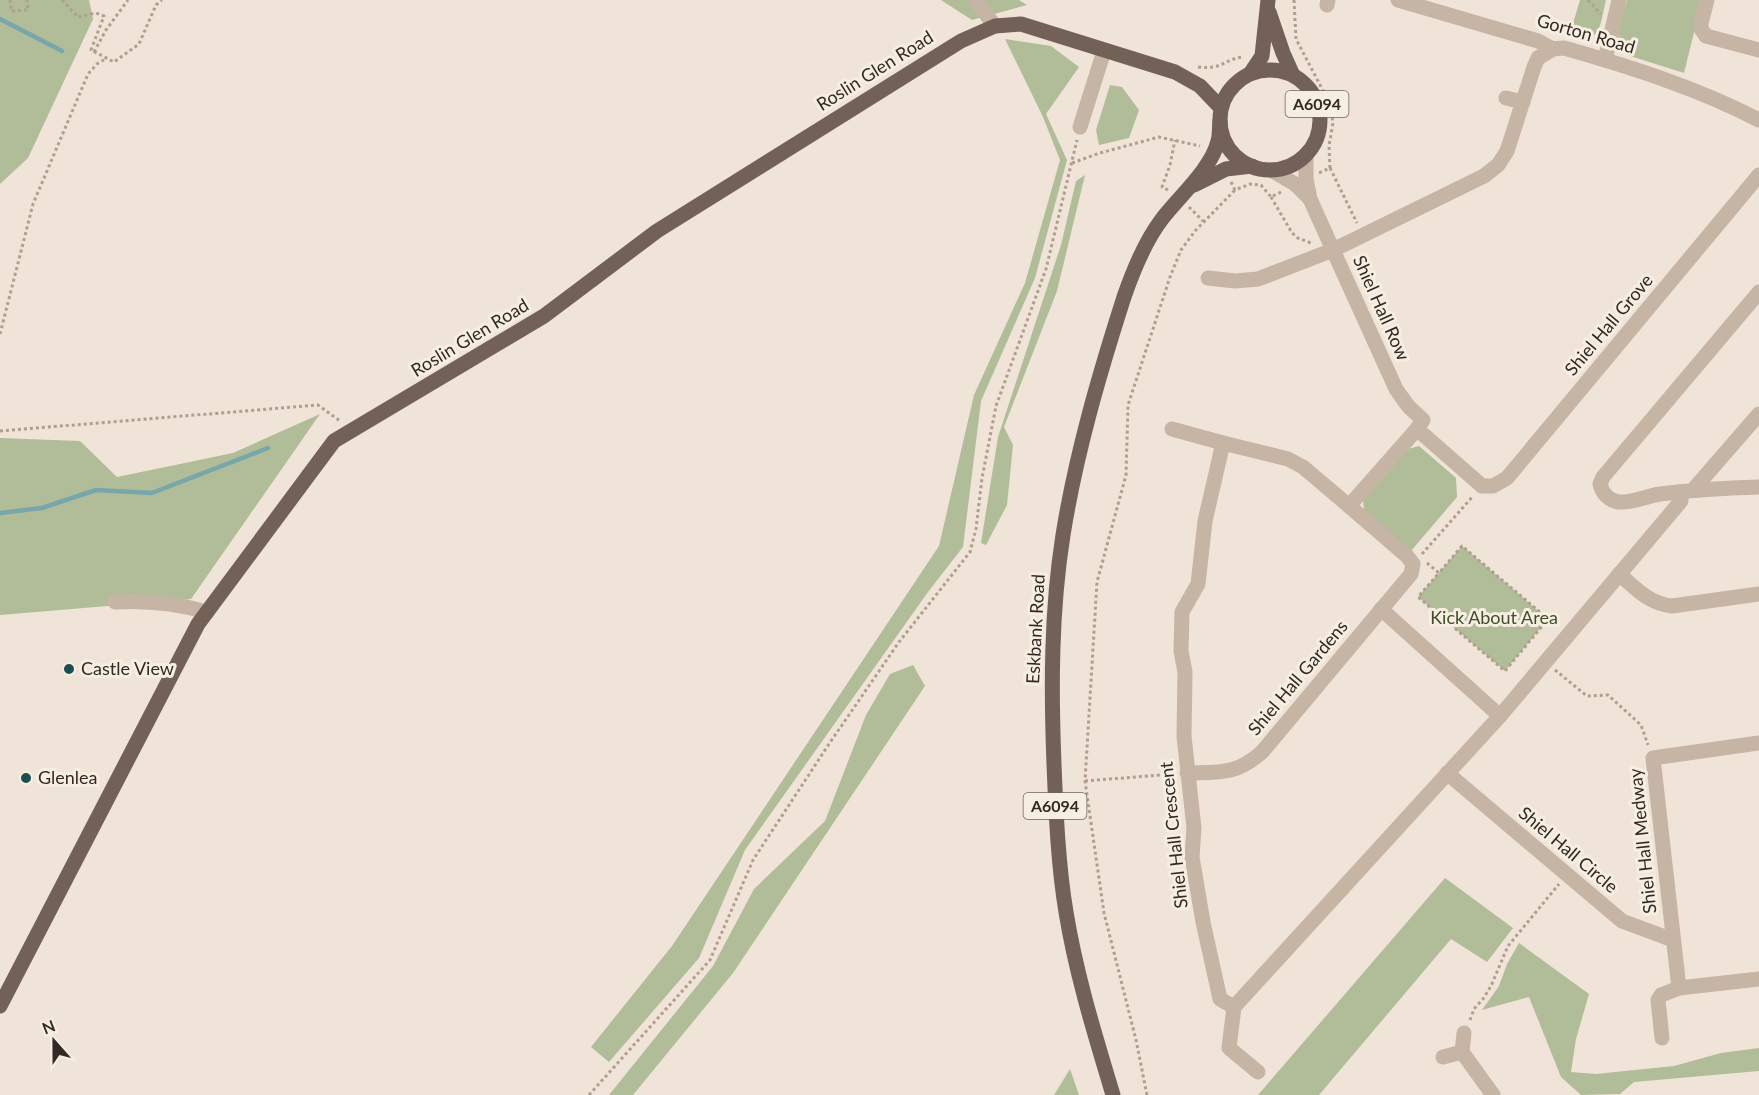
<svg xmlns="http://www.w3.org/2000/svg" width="1759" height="1095" viewBox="0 0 1759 1095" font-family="Lato,sans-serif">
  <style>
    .green { fill: #b0bd98 }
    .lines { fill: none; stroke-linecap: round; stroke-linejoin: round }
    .stream { stroke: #77a7aa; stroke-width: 4.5 }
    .path { stroke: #b29e8e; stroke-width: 3; stroke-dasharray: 3 3; stroke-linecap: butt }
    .minor { stroke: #c6b4a4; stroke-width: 15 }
    .major { stroke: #736157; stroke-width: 15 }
    .poi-dot { fill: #1d4c51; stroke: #f7eee2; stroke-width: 2 }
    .labels { text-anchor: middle; stroke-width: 6; stroke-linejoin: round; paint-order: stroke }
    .shield { fill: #f7eee2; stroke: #6d645e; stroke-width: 1.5 }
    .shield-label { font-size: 16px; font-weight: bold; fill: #322925 }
    .street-label { font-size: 18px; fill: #322925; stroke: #f7eee2 }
    .park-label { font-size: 18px; fill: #404f2a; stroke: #f7eee2 }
    .poi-label { font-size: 18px; fill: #322925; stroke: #f7eee2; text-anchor: start }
  </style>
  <rect width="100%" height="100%" fill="#efe4d7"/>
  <g class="green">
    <polygon points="0,0 89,0 93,19 28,158 0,184"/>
    <polygon points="941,0 1019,0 1027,5 972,20"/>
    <path d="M 1580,0 L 1606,0 C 1600,24 1601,48 1569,37 Z"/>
    <path d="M 1627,0 L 1702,0 L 1684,73 L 1627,55 C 1610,43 1623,17 1627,0 Z"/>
    <polygon points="1005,39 1051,46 1079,67 1046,114 1067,160 1035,278 981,401 963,547 928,592 745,850 699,958 609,1062 591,1047 672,946 939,546 974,395 1025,283 1060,160 1043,117"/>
    <polygon points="1110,85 1122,87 1139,110 1129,138 1099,145 1096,130"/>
    <polygon points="1085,175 1057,291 1004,427 1013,445 1007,505 986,545 981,543 998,437 1061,245 1076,181"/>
    <polygon points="320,414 191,599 0,615 0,438 80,441 117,477 233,453"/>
    <polygon points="1419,446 1456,478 1457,497 1411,551 1364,511 1363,500 1408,449"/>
    <polygon points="1462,546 1548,619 1505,671 1418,597"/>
    <polygon points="913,665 925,686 733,973 633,1095 609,1095 713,966 754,889 825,821 866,715 890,674"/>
    <polygon points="1445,878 1513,928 1487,962 1451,939 1319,1095 1258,1095"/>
    <polygon points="1519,943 1589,994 1576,1039 1571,1072 1596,1074 1674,1066 1721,1053 1759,1048 1759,1071 1634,1082 1620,1094 1581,1095 1561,1077 1529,997 1482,1010 1499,986 1507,964"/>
    <polygon points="1070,1069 1079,1095 1054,1095"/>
  </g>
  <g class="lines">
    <g class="stream">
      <polyline points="0,19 62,51"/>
      <polyline points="0,513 42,508 96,490 152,493 268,448"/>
    </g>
    <g class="path">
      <polyline points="10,0 11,11 28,10 27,0"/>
      <polyline points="62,0 78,17 96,13 104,16 91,50 114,62 139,44 156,5 162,0"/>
      <polyline points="1294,0 1296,39 1330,104 1333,123 1329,146 1330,168 1319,173"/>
      <polyline points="1588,0 1601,14"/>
      <polyline points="94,52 106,30 128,0"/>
      <path d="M 1198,67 C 1223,70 1224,59 1243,57"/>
      <polyline points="1072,163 1100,153 1159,137 1200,146"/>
      <polyline points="1330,168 1357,223"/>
      <polyline points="1231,182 1235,190 1250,184 1261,185 1271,197 1281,192"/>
      <polyline points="1168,190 1162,187 1170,165 1175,140"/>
      <polyline points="1271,197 1292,233 1298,238 1311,243"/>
      <polyline points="1189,207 1203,221"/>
      <polyline points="0,334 33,204 88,74 97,64 107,58"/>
      <polyline points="0,431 318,405 340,421"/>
      <polyline points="1422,554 1473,496"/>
      <polyline points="1427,563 1439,573 1418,597 1505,671 1548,619 1462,546 1439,573"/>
      <polyline points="1555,670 1587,696 1608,695 1641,725 1648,745"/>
      <polyline points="1085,781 1173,774"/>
      <polyline points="1470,1020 1474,1009 1483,999 1491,986 1508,946 1559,884"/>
      <polyline points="589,1095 710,960 753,860 829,744 899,642 970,552 976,529 982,478 996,406 1046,269 1077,140"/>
      <polyline points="1147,1095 1136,1040 1104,913 1085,781 1097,582 1126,475 1128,405 1170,277 1181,250 1195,231 1235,190"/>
    </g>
    <g class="minor">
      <polyline points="975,0 995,26"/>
      <path d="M 1398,0 L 1538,41 L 1553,49 L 1564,48 C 1631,67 1697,88 1759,120"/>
      <polyline points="1707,0 1700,27 1706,36 1759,50"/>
      <polyline points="1327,5 1328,0"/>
      <polyline points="1605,60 1619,0"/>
      <polyline points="1506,98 1523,102"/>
      <polyline points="1080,127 1104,51"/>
      <polyline points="1306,154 1306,179 1310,199 1333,250 1484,176 1498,165 1507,151 1534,67 1538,58 1553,49"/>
      <polyline points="1271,170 1295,184 1310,199"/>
      <polyline points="1208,278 1235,281 1258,279 1333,250 1396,389 1408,406 1423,420 1417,429"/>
      <path d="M 1759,292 L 1603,477 L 1600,484 C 1602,493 1609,501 1619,502 C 1632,503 1647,496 1660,494 C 1693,490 1726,488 1759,487"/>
      <polyline points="1172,429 1223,443"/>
      <polyline points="1693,490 1759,414"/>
      <polyline points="1349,506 1303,467 1288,459 1223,443 1205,521 1198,584 1182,612 1181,651 1185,672 1184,736 1194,828 1192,857 1203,922 1220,999 1234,1007 1500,716 1681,501"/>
      <path d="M 1619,574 C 1637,589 1648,603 1672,606 L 1759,594"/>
      <path d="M 115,602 C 148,600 175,603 207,612"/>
      <polyline points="1381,609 1500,716"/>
      <path d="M 1187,773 C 1220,772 1236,775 1262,752 L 1411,574 L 1413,564 L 1407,556 L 1349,506 L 1417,429 L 1482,486 L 1493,486 L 1507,478 L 1759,175"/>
      <polyline points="1447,773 1622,921 1673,940"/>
      <polyline points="1679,988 1653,758 1759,743"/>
      <polyline points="1234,1007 1229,1048 1258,1072"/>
      <polyline points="1662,1038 1658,1000 1661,995 1679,988 1759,979"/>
      <polyline points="1462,1052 1493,1095"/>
      <polyline points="1443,1057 1462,1052 1464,1033"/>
    </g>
    <g class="major">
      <polyline points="1269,12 1283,53 1292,73"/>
      <circle cx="1270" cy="120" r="50"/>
      <polyline points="1250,74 1262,56 1268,0"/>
      <polyline points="1194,185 1226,169 1252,166"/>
      <polyline points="0,1006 198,624 334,441 544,316 657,231 961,41 995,26 1021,24 1175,72 1200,86 1221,108"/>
      <path d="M 1113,1095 C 1095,1035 1076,974 1066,912 C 1058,864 1056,813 1054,764 C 1051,688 1051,611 1063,535 C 1076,454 1099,375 1124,297 C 1133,271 1145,241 1162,219 C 1178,198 1212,168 1218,141 C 1220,135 1219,127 1220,121"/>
    </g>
  </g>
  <g class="poi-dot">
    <circle cx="69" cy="669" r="6"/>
    <circle cx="26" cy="778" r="6"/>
  </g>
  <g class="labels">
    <g class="shield">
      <rect x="1285.5" y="91" width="63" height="26" rx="4.5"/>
      <rect x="1023.5" y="793" width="63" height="26" rx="4.5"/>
    </g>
    <g class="shield-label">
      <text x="1317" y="110">A6094</text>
      <text x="1055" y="812">A6094</text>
    </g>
    <g class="street-label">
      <text transform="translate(1586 34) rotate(16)" y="6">Gorton Road</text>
      <text transform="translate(875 71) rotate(-32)" y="6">Roslin Glen Road</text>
      <text transform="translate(1381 308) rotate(66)" y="6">Shiel Hall Row</text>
      <text transform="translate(1609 325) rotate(-50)" y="6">Shiel Hall Grove</text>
      <text transform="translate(470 338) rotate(-31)" y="6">Roslin Glen Road</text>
      <text transform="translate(1036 629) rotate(-87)" y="6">Eskbank Road</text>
      <text transform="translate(1298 678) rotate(-50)" y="6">Shiel Hall Gardens</text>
      <text transform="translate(1174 835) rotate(-96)" y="6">Shiel Hall Crescent</text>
      <text transform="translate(1643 841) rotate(-96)" y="6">Shiel Hall Medway</text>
      <text transform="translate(1568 850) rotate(40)" y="6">Shiel Hall Circle</text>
    </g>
    <g class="park-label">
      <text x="1494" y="624">Kick About Area</text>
    </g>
    <g class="poi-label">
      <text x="81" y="675">Castle View</text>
      <text x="38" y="784">Glenlea</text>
    </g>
  </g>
  <g transform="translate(54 1041) rotate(339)" stroke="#f7eee2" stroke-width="4.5" paint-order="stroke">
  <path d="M0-4.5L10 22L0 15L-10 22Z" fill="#322925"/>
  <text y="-9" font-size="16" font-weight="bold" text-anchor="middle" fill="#322925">N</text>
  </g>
</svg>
